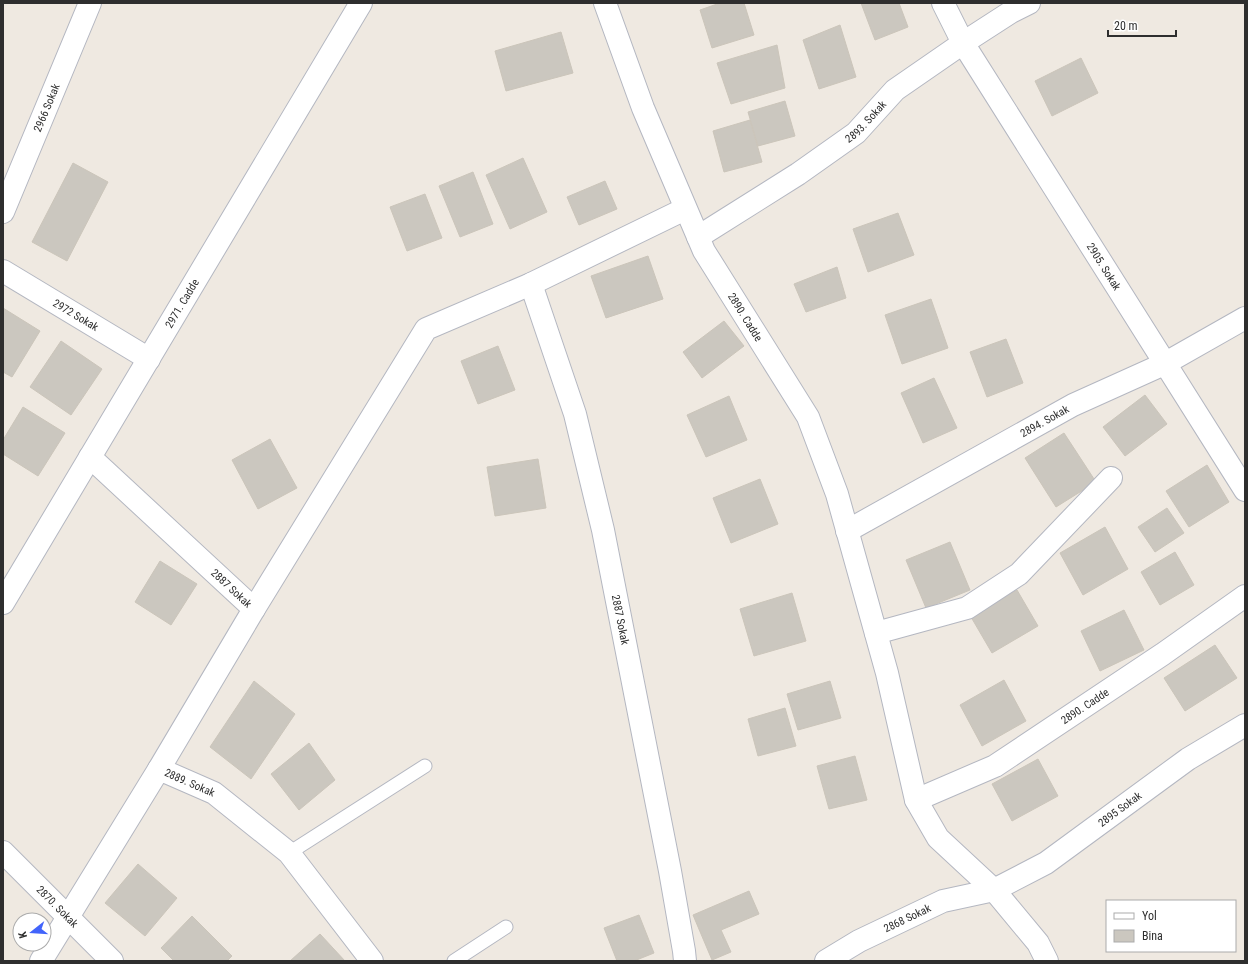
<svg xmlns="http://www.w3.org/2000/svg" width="1248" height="964" viewBox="0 0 1248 964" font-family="'Roboto Condensed',sans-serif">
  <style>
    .building { fill: #cbc7bf; stroke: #cbc5ba }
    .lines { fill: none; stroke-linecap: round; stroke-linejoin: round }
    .lane-casing { stroke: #b4b7c1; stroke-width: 15 }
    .street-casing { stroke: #b4b7c1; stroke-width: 24 }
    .secondary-casing { stroke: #b4b7c1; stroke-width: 24 }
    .lane { stroke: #fff; stroke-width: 13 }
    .street { stroke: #fff; stroke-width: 22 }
    .secondary { stroke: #fff; stroke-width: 22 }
    .labels { text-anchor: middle; stroke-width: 4; stroke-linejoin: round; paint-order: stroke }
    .street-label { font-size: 11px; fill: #2e2e2e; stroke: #fff }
  </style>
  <rect width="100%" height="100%" fill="#efe9e1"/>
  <g class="building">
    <polygon points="720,3 744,3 754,35 712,48 700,10"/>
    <polygon points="861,3 899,3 908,27 875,40"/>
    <polygon points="840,25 856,77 819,89 803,40"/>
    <polygon points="561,32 573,73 506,91 495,51"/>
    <polygon points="777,45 785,88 731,104 717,63"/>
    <polygon points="1081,58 1098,93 1052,116 1035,81"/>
    <polygon points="785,101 795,136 758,146 748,112"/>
    <polygon points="750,120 762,162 724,172 713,131"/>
    <polygon points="523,158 547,212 510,229 486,175"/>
    <polygon points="73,163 108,182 67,261 32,242"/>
    <polygon points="473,172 493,224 460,237 439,186"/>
    <polygon points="605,181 617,209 579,225 567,197"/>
    <polygon points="425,194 442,238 407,251 390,207"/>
    <polygon points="898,213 914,255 868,272 853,229"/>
    <polygon points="648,256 663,299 606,318 591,276"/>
    <polygon points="837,267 846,298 806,312 794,284"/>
    <polygon points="931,299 948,348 902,364 885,315"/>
    <polygon points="3,308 40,331 12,377 3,372"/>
    <polygon points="724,321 744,346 702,378 683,352"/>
    <polygon points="1006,339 1023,383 987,397 970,352"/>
    <polygon points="61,341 102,369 71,415 30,387"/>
    <polygon points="498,346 515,390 478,404 461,361"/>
    <polygon points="934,378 957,428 923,443 901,393"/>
    <polygon points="1145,395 1167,424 1125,456 1103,427"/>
    <polygon points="729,396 747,440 706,457 687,415"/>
    <polygon points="23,407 65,433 38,476 3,454 3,440"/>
    <polygon points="1064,433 1096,482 1056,507 1025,458"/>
    <polygon points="270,439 297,488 258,509 232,460"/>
    <polygon points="538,459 546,508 495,516 487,467"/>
    <polygon points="1207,465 1229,502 1189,527 1166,491"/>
    <polygon points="760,479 778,524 731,543 713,498"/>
    <polygon points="1167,508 1184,533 1155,552 1138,527"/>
    <polygon points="1105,527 1128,569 1083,595 1060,553"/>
    <polygon points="950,542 970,590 926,608 906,560"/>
    <polygon points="1175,552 1194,585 1160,605 1141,572"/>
    <polygon points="160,561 197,584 171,625 135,602"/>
    <polygon points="1017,590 1038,626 992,653 971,617"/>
    <polygon points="792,593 806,641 754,656 740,609"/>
    <polygon points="1124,610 1144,650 1100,671 1081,631"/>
    <polygon points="1215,645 1237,678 1185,711 1164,678"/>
    <polygon points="1004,680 1026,721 982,746 960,705"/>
    <polygon points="254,681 295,714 251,779 210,747"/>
    <polygon points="830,681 841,718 798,730 787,694"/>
    <polygon points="785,708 796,746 758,756 748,719"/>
    <polygon points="309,743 335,780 299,810 271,774"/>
    <polygon points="855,756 867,800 829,809 817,766"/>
    <polygon points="1038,759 1058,796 1012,821 992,784"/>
    <polygon points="138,864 177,898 145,936 105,903"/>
    <polygon points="749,891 759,914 721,930 731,952 712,960 693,915"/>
    <polygon points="639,915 654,953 634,961 617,961 604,928"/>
    <polygon points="192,916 232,956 227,961 174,961 161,948"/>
    <polygon points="320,934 345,961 290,961"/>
  </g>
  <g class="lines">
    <defs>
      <g id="lane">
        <polyline points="289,853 425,766"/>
        <polyline points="454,961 506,927"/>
      </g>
      <g id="street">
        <path id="s1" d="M 943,3 L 963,43 L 1245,490"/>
        <path id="s2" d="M 3,212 L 90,3"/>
        <path id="s3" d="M 698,237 L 798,174 L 856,133 L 895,90 L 963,43 L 1011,12 L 1029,3"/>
        <path id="s4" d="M 3,271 L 149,359"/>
        <path id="s5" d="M 531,284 L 575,414 L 603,530 L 670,871 L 684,951 L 685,961"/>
        <path id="s6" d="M 90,457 L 254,609 L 159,769"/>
        <path id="s7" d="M 847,531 L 1073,405 L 1164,364 L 1245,318"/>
        <polyline points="254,609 426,329 531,284 685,209"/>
        <polyline points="876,633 967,608 1019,574 1111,478"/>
        <path id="s8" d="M 916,800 L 995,766 L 1163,654 L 1245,596"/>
        <path id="s9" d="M 3,852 L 112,961"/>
        <path id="s10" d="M 41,961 L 159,769 L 214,793 L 289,853 L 372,961"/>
        <path id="s11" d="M 826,961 L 859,941 L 943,901 L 994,890"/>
      </g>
      <g id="secondary">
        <path id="s12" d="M 605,3 L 643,108 L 704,251 L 808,417 L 837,494 L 887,673 L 916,800 L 938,838 L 994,890 L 1038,943 L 1047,961"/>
        <path id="s13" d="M 3,603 L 361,3"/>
        <path id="s14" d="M 994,890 L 1046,863 L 1188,759 L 1245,725"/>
      </g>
    </defs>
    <use href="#lane" class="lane-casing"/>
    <use href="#street" class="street-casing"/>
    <use href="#secondary" class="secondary-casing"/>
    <use href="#lane" class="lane"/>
    <use href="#street" class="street"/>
    <use href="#secondary" class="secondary"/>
  </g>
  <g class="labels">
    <g class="street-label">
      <text dy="4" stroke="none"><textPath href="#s2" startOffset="113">2966 Sokak</textPath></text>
      <text dy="4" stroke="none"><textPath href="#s3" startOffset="204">2893. Sokak</textPath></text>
      <text dy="4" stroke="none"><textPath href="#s1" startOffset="309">2905. Sokak</textPath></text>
      <text dy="4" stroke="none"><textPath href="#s13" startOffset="349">2971. Cadde</textPath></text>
      <text dy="4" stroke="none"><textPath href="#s4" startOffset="85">2972 Sokak</textPath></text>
      <text dy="4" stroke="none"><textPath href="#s12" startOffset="345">2890. Cadde</textPath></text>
      <text dy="4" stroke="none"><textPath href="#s7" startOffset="226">2894. Sokak</textPath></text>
      <text dy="4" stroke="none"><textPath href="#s6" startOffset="193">2887 Sokak</textPath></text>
      <text dy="4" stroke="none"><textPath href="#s5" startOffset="348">2887 Sokak</textPath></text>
      <text dy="4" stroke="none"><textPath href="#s8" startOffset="194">2890. Cadde</textPath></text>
      <text dy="4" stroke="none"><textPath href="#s10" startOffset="259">2889. Sokak</textPath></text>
      <text dy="4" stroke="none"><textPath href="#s14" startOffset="150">2895 Sokak</textPath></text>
      <text dy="4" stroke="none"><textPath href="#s9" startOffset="77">2870. Sokak</textPath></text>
      <text dy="4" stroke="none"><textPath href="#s11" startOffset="92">2868 Sokak</textPath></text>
    </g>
  </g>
  <rect width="1248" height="964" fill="none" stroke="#2e2e2e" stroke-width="8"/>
  <rect x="1106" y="900" width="130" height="52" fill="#ffffff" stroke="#ababab"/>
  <rect x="1114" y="913" width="20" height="6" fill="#ffffff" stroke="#ababab"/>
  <text x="1142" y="920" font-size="12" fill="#2e2e2e">Yol</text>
  <rect x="1114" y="930" width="20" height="12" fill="#cbc7bf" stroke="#ababab"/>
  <text x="1142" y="940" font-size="12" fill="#2e2e2e">Bina</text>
  <g transform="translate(32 932) rotate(253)"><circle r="19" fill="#ffffff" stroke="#ababab"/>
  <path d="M0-3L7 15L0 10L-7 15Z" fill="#4264fb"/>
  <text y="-6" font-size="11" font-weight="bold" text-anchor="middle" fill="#2e2e2e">K</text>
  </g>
  <path d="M1108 30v6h68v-6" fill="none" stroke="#2e2e2e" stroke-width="2"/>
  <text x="1114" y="30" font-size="12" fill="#2e2e2e" stroke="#ffffff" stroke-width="3" paint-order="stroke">20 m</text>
</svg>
